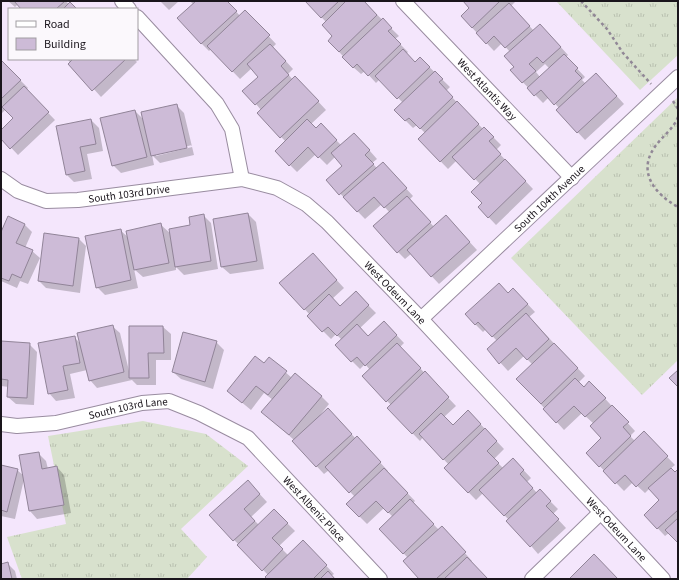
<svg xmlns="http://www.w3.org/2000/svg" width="679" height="580" viewBox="0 0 679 580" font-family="'Source Sans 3',sans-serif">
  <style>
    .grass { fill: url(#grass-tufts) }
    .shadow { fill: #0003; fill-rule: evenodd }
    .building { fill: #cdbbd7; stroke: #918498 }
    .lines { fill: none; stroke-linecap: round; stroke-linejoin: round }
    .minor-casing { stroke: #998ca0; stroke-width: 16 }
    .path { stroke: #918796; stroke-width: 2.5; stroke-dasharray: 3 3; stroke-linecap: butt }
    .minor { stroke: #fff; stroke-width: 14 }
    .labels { text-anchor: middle; stroke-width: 3; stroke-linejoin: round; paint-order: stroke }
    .street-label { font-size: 11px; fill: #1a151c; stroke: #fbf8fc }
  </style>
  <defs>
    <pattern id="grass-tufts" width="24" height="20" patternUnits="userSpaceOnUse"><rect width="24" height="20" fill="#d8e1cd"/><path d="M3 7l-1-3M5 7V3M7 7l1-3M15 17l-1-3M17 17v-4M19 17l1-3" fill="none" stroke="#b9c0af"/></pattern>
  </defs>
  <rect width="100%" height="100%" fill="#f4e6fc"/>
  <g class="grass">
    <polygon points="556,1 678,1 678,55 640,90"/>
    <polygon points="678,97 678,360 642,395 511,258"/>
    <polygon points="143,421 206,434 248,466 181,529 207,557 187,579 22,579 7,537 66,524 48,436"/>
  </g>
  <g class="shadow">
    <polygon points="8,1 65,1 76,9 22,9 18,4 15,7"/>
    <polygon points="160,1 179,1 169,10"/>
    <polygon points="190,1 227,1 240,16 245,11 276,44 273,47 293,69 288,74 293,80 303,85 326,110 311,124 316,129 321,125 341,145 362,142 377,159 372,163 377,168 390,171 413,196 410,199 434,227 453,224 477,250 439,284 411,254 405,259 398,252 390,213 382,204 365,219 328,181 344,166 335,157 327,165 316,154 297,172 276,151 286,142 258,113 261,110 256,104 260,77 252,68 240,79 211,49 209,51 201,43 193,4"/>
    <polygon points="306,1 363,1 399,36 395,39 408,52 406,54 415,63 420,58 450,87 446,91 483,129 484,128 501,145 496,150 533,189 496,225 479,207 484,203 480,184 457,160 448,169 419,139 425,133 417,125 413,128 395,110 403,103 380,79 376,83 365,71 361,74 353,67 329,41 334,36 326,22"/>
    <path d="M 464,1 L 514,1 L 515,2 L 511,6 L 534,31 L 548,33 L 568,55 L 566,57 L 585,77 L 582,80 L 586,84 L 604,82 L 624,104 L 585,140 L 557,110 L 559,108 L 549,97 L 543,103 L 512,71 L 515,67 L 510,52 L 502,43 L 494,51 L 462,17 L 471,8 ZM 545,64 L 550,69 L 540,77 L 536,72 Z"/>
    <polygon points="67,59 134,59 137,62 101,97"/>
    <polygon points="1,61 28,88 26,90 55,120 18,155 1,137 1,131 14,118 6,109 1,114"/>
    <path d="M 176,105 L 184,113 L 194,155 L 160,163 L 152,155 L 154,165 L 121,173 L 113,165 L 135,111 L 143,119 ZM 192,145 L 192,147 L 156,156 L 156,154 Z"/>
    <polygon points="91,120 99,128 103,151 87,154 92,179 74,182 67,175"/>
    <polygon points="248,214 256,222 264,269 230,274 222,267"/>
    <polygon points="203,215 211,223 218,269 184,275 176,267 176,270 143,277 134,269 138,288 105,295 97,287 120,230 129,238 161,225 171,234 191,226"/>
    <polygon points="24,224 32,232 25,248 32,251 40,258 28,284 20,281 17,288 1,281 1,233"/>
    <polygon points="79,239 86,246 80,293 46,288 39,281"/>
    <polygon points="320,262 344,288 332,299 341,307 356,293 376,313 360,328 368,337 384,322 404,343 400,347 456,406 444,417 453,426 468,411 504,449 494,459 503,468 513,459 531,478 527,482 537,493 547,498 558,509 553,514 566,528 538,554 509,520 483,493 476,500 445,468 449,465 423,437 420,441 388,408 391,405 363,376 370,370 365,364 360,369 336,345 342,340 336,334 331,339 308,316 310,315 281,283"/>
    <polygon points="508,294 521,297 535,312 529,317 585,376 579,382 584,388 597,390 635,431 630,436 635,441 644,433 675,465 670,469 675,474 678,471 678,542 669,533 665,536 645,515 661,500 650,488 645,493 633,482 624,491 587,453 603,438 594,424 582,413 564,430 518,379 533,365 524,356 508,371 488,349 497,341 486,329 483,332 475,324"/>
    <polygon points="112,326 120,333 129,371 130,327 163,327 171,334 171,360 156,360 156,385 137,385 132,380 97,388 90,380 87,370 70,374 75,398 56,401 49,393 74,337 81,344"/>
    <polygon points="1,342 29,344 37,352 34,405 16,404 8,397 9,387 1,386"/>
    <polygon points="216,342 224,350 213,389 181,379 173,372"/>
    <polygon points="269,358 292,378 321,396 329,404 320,415 336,417 356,439 364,445 388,471 387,472 415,501 413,503 439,530 449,535 472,561 471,562 487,579 420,579 408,558 380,529 393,517 384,508 367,524 347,504 355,497 329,470 324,474 293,441 294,440 263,412 273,400 264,393 251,410 228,391 264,364"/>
    <polygon points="38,453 46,461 48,469 57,467 64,475 71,513 37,519 30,511 24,479 15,519 1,516 1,466 17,470 24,476"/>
    <polygon points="255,489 267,502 251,517 259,525 274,510 295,531 279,546 288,555 303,541 334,574 331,576 334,579 268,579 268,575 210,515"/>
    <polygon points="7,563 15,571 17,579 1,579 1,565"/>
  </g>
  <g class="building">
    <polygon points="14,1 65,1 56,9 21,9"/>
    <polygon points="196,1 227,1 237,11 201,44 177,18"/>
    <polygon points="305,1 339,1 321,18"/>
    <polygon points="346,1 364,1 377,15 339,52 328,41 332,36 322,25"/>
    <polygon points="463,1 500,1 472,28 461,16 469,8"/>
    <polygon points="70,2 77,9 63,9"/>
    <polygon points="509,3 530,26 505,48 494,36 486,44 476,33"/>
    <polygon points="245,10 270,35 232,72 207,46"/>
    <polygon points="383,18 392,28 388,31 401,44 368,76 357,64 353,68 342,57"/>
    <polygon points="540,24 561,47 543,63 537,57 529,64 536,71 522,83 510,70 514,67 504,56"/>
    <polygon points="270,44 286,61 281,66 289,75 255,105 242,91 258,77 247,64"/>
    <polygon points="403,49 415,62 420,57 430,67 397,99 375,76"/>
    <polygon points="564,54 578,68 575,71 582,78 554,105 541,90 534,96 527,88"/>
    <polygon points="73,59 126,59 92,91 68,64"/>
    <polygon points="1,60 21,80 1,99"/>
    <polygon points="435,71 443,79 439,82 453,97 420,129 409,118 405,121 394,110"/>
    <polygon points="596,73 617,96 577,133 556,110"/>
    <polygon points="295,76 319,101 280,138 257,113"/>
    <polygon points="24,86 49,112 10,149 1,139 1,130 13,118 2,107"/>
    <polygon points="457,101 479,124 440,162 418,139"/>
    <polygon points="177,104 187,148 151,156 141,112"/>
    <polygon points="135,110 147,157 112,166 100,118"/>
    <polygon points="91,119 96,144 80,147 85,171 66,175 56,126"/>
    <polygon points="307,119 316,128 321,123 337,140 318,158 308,147 289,166 275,151"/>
    <polygon points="484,127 494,137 489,141 501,154 474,180 452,157"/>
    <polygon points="354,133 370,150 365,155 374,164 339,195 326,180 342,166 331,153"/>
    <polygon points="505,159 526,181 488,218 478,207 482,203 471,192"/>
    <polygon points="383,162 407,188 384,208 374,197 357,212 343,197"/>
    <polygon points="407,196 431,222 397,253 373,226"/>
    <polygon points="248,213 257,261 221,267 213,219"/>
    <polygon points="204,214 211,261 175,267 169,229 190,225 189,217"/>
    <polygon points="446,215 470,242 431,277 407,250"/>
    <polygon points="8,216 25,224 16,243 33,250 21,278 12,274 9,281 1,278 1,232"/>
    <polygon points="161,223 169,263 134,270 126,231"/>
    <polygon points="121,229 131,280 96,288 85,236"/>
    <polygon points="44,233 79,238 73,286 38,281"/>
    <polygon points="313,253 337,280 304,310 279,283"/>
    <polygon points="499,283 508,293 513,288 528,304 492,337 478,322 475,325 465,314"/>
    <polygon points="356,291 369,305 337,336 328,327 322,332 307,316 329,294 340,306"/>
    <polygon points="526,313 549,339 527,360 516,348 499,364 487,349"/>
    <polygon points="384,321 397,335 365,366 357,357 351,362 335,345 357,324 368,336"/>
    <polygon points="113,325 124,372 89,381 77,333"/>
    <polygon points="129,326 163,326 164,353 148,353 149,378 129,378"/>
    <polygon points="183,332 217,341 205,382 172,372"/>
    <polygon points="75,336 80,363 63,366 68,390 48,394 38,343"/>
    <polygon points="1,341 30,343 27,398 7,397 8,380 1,379"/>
    <polygon points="397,343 421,368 386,402 362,376"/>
    <polygon points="554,343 578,368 541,404 516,379"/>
    <polygon points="255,356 264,363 269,357 287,371 268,395 256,386 242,403 227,391"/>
    <polygon points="678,370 678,387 669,378"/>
    <polygon points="425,371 449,397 412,434 387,408"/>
    <polygon points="295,373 322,396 289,435 261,412"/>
    <polygon points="575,378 584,387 589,381 606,398 585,417 574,406 556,423 543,409"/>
    <polygon points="612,405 629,422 623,427 631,436 599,467 586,453 601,438 590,426"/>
    <polygon points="328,408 352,434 316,467 292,441"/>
    <polygon points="468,410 481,424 443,460 419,434 441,413 453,425"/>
    <polygon points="485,428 497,441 487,451 499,463 468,493 444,468"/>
    <polygon points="644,431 668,456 636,487 625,475 615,484 603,471"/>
    <polygon points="357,436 381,462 349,493 325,467"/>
    <polygon points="39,452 42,469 57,466 64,505 29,511 19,455"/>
    <polygon points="513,458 524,470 520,474 533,488 504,516 479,490"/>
    <polygon points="1,465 18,469 7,512 1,510"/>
    <polygon points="384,468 408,493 388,513 376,501 359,517 346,504"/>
    <polygon points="671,468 675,472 678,469 678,510 657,529 644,515 659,500 648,488"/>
    <polygon points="248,480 260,494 244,509 255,521 233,541 209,515"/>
    <polygon points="540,489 551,501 546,506 559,519 530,547 506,521"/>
    <polygon points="410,499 434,524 403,554 379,529"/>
    <polygon points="274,509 288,523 272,538 283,549 262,571 237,545"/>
    <polygon points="678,518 678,543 665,530"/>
    <polygon points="442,526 466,552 436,579 419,579 403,561"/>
    <polygon points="303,540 327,565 313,579 267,579 265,577"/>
    <polygon points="594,554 618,579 569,579"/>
    <polygon points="467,557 488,579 444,579"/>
    <polygon points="8,562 12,579 1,579 1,564"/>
    <polygon points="328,571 335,579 320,579"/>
  </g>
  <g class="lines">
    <defs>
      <g id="minor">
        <polyline points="122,1 129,9"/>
        <path id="s1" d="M 403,1 L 572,178"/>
        <polyline points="137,17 217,104 232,129 242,179"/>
        <path id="s2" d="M 1,179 L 18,191 L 46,201 L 78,200 L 242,179 L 277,188 L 306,204 L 327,222 L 421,319 L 663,579"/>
        <path id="s3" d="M 421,319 L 678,77"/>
        <path id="s4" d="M 1,424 L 17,426 L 56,423 L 142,403 L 169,401 L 199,413 L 248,438 L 380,579"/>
        <polyline points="532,579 601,512"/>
      </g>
    </defs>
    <use href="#minor" class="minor-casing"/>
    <g class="path">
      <polyline points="581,1 607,29 623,53 651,84"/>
      <polyline points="673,101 678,109"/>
      <path d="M 678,117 C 674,128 664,135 657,144 C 636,170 653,193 678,207"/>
    </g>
    <use href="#minor" class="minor"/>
  </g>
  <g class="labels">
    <g class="street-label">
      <text dy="4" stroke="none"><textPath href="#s1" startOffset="122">West Atlantis Way</textPath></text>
      <text dy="4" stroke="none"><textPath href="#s2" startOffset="134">South 103rd Drive</textPath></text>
      <text dy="4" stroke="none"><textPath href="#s3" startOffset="176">South 104th Avenue</textPath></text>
      <text dy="4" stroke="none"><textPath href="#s2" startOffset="443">West Odeum Lane</textPath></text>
      <text dy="4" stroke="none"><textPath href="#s4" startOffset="129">South 103rd Lane</textPath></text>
      <text dy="4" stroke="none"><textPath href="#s4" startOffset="355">West Albeniz Place</textPath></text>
      <text dy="4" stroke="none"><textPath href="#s2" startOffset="767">West Odeum Lane</textPath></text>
    </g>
  </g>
  <rect width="679" height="580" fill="none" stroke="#1a151c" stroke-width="4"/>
  <rect x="8" y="8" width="130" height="52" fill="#fbf8fc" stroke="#a19da2"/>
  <rect x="16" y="21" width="20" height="6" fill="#ffffff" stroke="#a19da2"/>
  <text x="44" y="28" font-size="12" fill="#1a151c">Road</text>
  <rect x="16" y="38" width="20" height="12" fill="#cdbbd7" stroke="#a19da2"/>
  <text x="44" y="48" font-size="12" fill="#1a151c">Building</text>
</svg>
